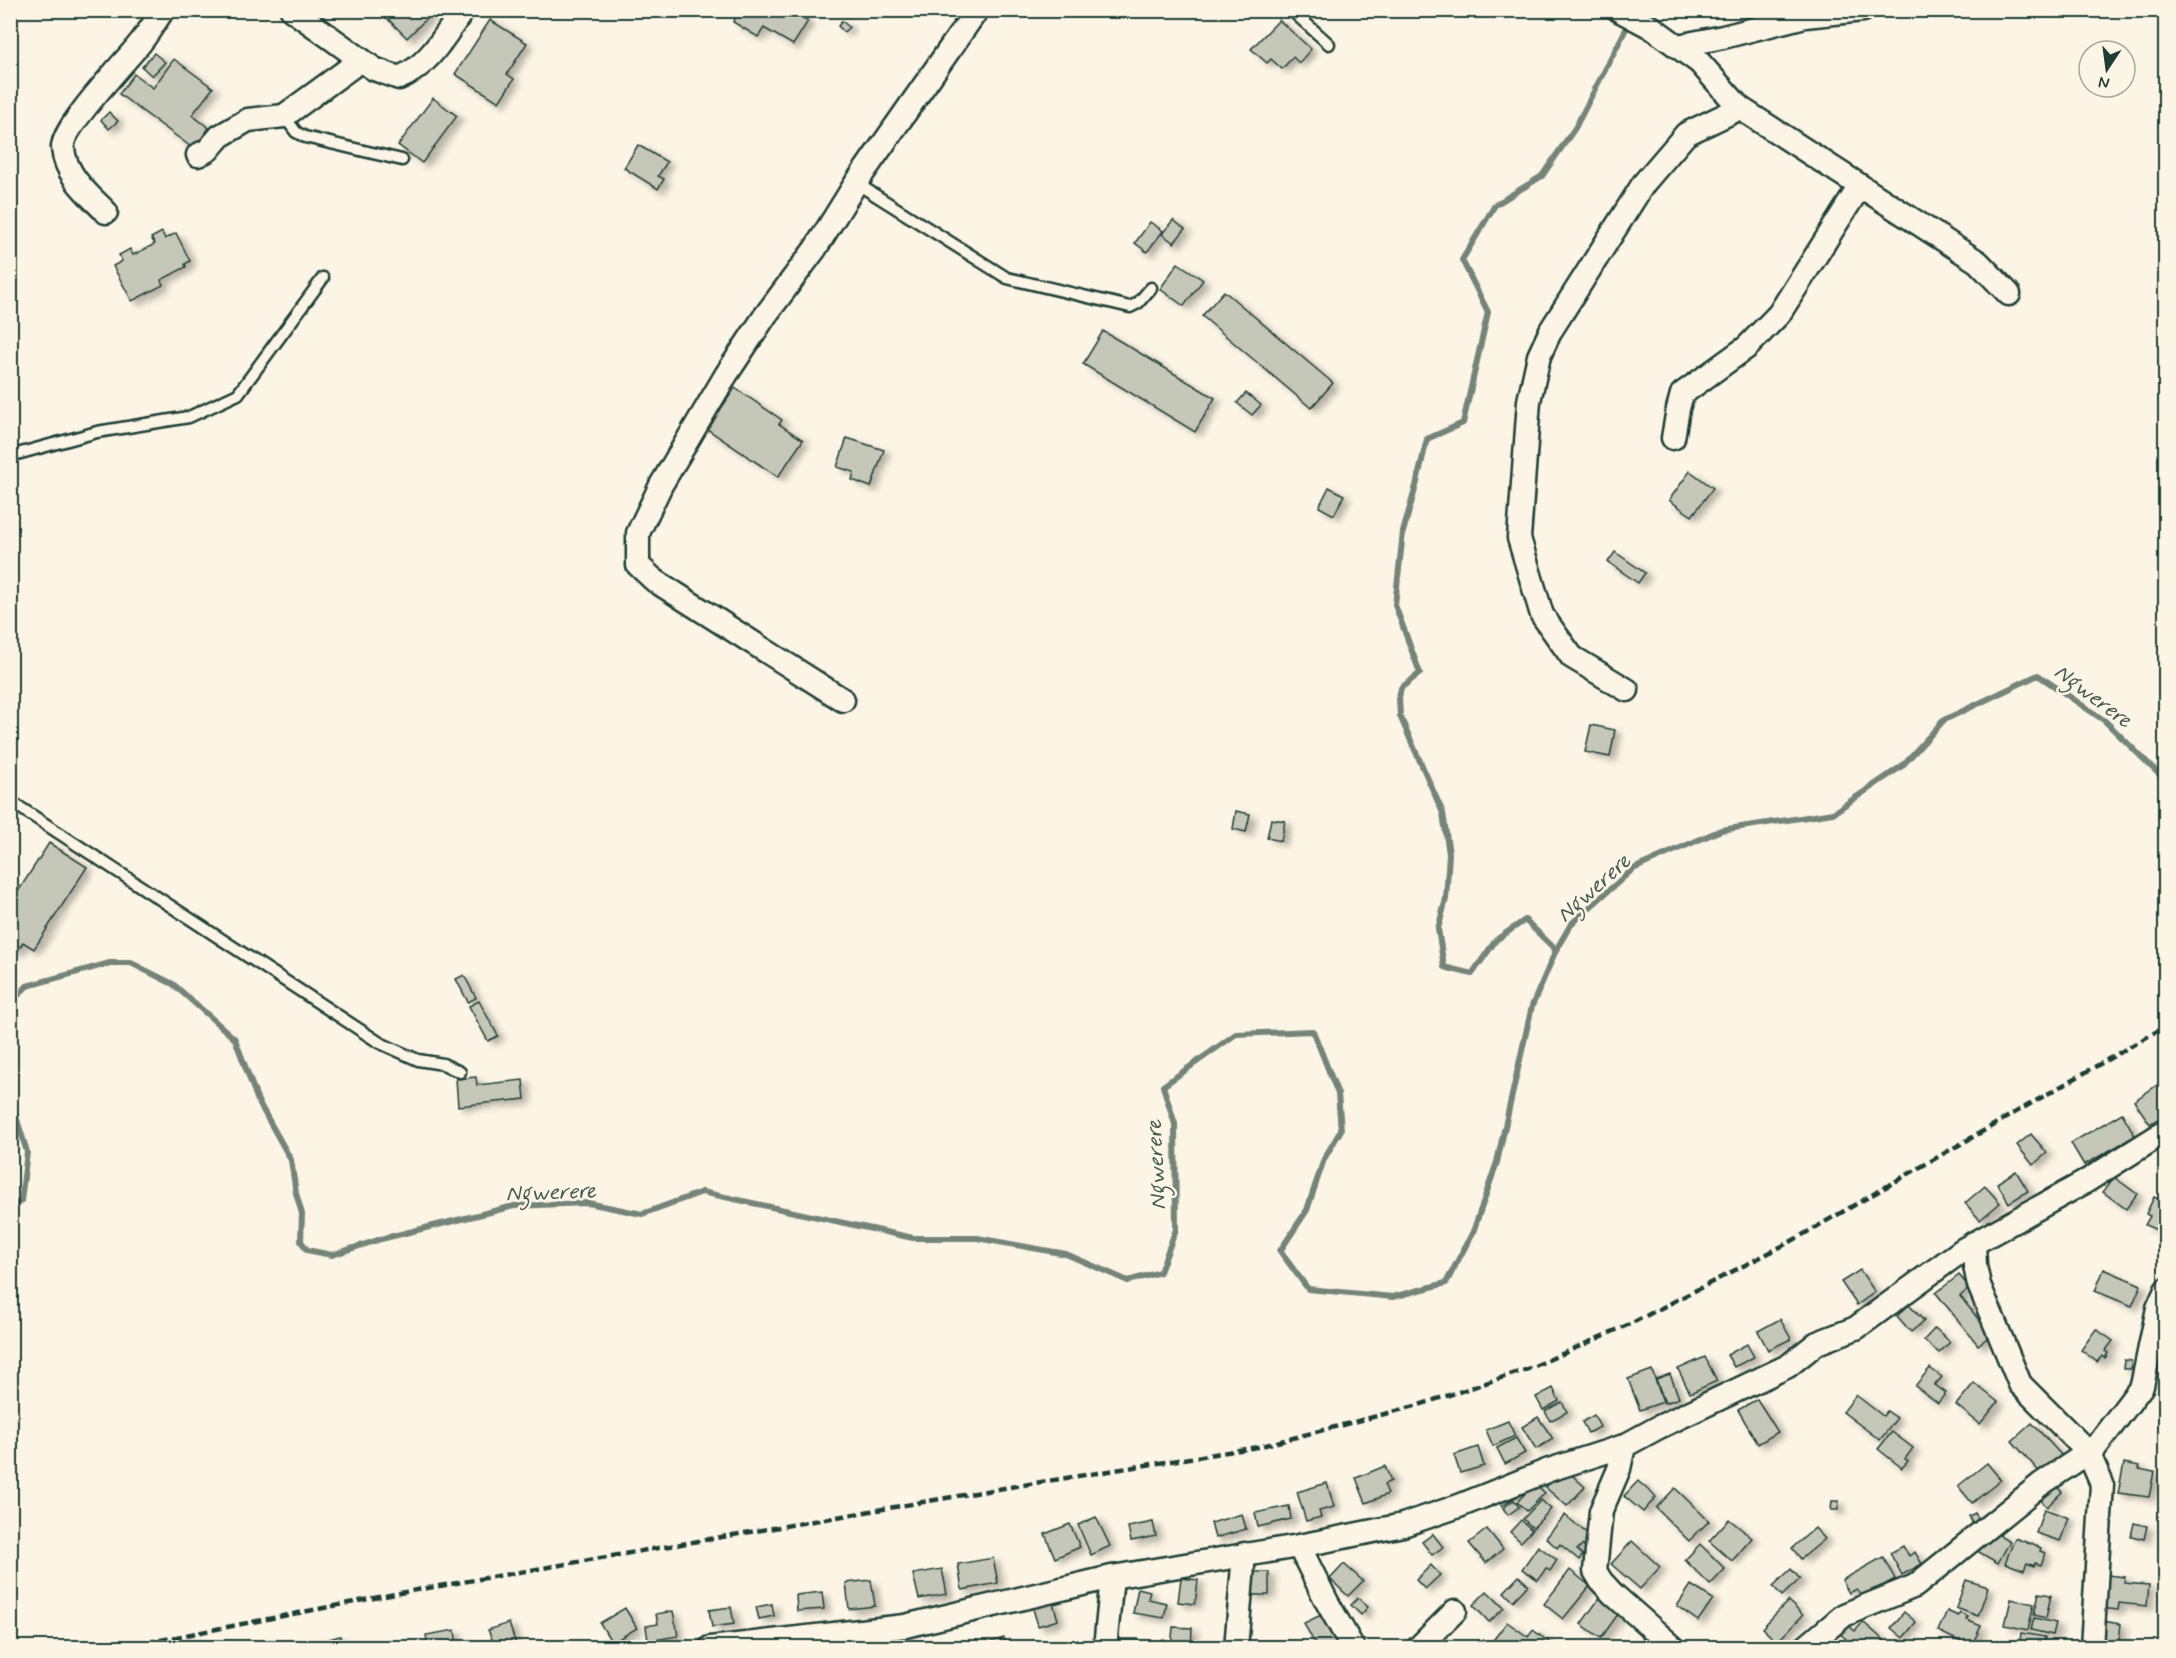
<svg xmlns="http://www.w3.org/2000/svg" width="2176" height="1658" viewBox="0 0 2176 1658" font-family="Mynerve,sans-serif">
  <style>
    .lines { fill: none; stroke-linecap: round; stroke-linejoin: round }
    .stream { stroke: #758479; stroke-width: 6 }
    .building { fill: #c5c7b9; stroke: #1f3d34; stroke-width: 1.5; filter: url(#shadow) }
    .service-casing { stroke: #1f3d34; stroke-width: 15 }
    .minor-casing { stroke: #1f3d34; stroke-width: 27 }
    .service { stroke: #fcf5e5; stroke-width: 10 }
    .minor { stroke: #fcf5e5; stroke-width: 22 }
    .rail { stroke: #1f3d34; stroke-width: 4.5; stroke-dasharray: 9 4.5; stroke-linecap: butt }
    .labels { text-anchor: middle; stroke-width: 5; stroke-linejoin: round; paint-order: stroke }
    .water-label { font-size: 22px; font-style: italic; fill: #435a51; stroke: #fcf5e5 }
  </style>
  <defs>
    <filter id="shadow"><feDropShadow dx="6" dy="4" stdDeviation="3" flood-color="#0004"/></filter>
  </defs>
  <rect width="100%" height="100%" fill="#fcf5e5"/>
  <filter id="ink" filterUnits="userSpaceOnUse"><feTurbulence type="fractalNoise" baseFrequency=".0167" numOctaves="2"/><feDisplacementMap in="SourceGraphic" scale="12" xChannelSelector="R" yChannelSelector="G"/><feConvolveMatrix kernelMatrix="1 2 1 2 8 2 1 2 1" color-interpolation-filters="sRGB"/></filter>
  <g filter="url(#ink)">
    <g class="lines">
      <g class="stream">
        <polyline points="1556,950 1525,920 1496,940 1472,974 1444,967 1438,929 1446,899 1449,854 1443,813 1400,716 1399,698 1401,688 1420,673 1395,605 1403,532 1416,486 1427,439 1463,423 1488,312 1462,260 1495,205 1542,176 1575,128 1627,27"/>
        <polyline points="10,1004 27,986 110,963 131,963 173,984 235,1039 258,1101 291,1160 296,1193 302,1214 301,1241 307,1250 332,1255 381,1239 514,1206 588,1203 642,1214 702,1192 913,1238 977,1238 1066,1254 1128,1281 1160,1272 1176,1229 1175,1124 1163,1086 1236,1034 1313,1031 1338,1094 1341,1130 1324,1159 1307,1210 1280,1251 1308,1289 1393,1297 1446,1283 1473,1232 1497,1162 1532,1006 1556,950 1571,924 1633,869 1721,830 1833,813 1902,766 1944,720 2038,675 2105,721 2166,781"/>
        <polyline points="10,1097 27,1152 21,1201 10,1207"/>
      </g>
    </g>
    <g class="building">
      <polygon points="379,10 435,10 407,38"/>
      <polygon points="739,10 791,10 808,21 793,45 764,28 758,37 733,22"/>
      <polygon points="490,20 527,43 507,74 514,79 499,102 455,74"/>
      <polygon points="1279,20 1311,49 1299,63 1293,57 1282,69 1271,59 1267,63 1251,49"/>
      <polygon points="842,21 849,27 844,32 838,26"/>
      <polygon points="154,53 165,62 152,76 142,67"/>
      <polygon points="174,59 213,88 192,115 209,128 194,149 119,94 134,74 153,88"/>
      <polygon points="433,98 457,116 422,163 398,145"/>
      <polygon points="109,112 118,121 109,129 101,120"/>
      <polygon points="638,145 667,162 658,176 664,179 658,189 624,168"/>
      <polygon points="1173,220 1185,229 1174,243 1162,234"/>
      <polygon points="1150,222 1163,231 1147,252 1135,243"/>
      <polygon points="162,232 165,239 176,233 190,261 185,264 186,267 161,280 163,285 132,301 113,266 122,261 119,255 130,249 133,255 155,244 151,238"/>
      <polygon points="1178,263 1203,280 1184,306 1160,289"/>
      <polygon points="1224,291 1333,383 1311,408 1202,316"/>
      <polygon points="1103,331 1215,398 1195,432 1083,364"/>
      <polygon points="735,388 782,420 779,424 803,440 778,477 707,429"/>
      <polygon points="1246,393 1261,405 1252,415 1237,403"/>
      <polygon points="847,438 884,450 871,487 852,480 854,472 837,467"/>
      <polygon points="1690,471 1713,488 1692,516 1669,500"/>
      <polygon points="1329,487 1344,495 1334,515 1319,507"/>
      <polygon points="1615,552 1645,573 1638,583 1608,562"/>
      <polygon points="1591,725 1615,730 1610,757 1585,752"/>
      <polygon points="1236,811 1250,814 1246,832 1233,829"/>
      <polygon points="1271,819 1285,821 1281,841 1267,838"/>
      <polygon points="49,843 87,867 34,949 23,942 17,952 10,947 10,904"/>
      <polygon points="464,975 476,998 468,1002 456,979"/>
      <polygon points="479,1001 498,1036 488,1041 469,1006"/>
      <polygon points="476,1077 477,1085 523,1080 525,1099 458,1106 456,1079"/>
      <polygon points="2166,1079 2166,1114 2150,1124 2134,1101"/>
      <polygon points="2122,1113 2135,1136 2084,1165 2071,1143"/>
      <polygon points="2031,1134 2047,1153 2033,1165 2017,1145"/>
      <polygon points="2016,1171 2028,1191 2009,1203 1997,1183"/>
      <polygon points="2114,1177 2137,1194 2126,1209 2103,1192"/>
      <polygon points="1985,1186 2000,1203 1980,1220 1965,1203"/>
      <polygon points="2154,1197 2166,1203 2166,1234 2145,1225 2150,1216 2146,1214"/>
      <polygon points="2104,1269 2141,1285 2132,1306 2095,1291"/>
      <polygon points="1860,1270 1875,1292 1857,1305 1841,1282"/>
      <polygon points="1959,1275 1970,1288 1960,1296 1991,1335 1978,1345 1936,1293"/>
      <polygon points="1909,1305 1924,1321 1911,1332 1897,1316"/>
      <polygon points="1780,1319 1791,1339 1768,1350 1758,1331"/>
      <polygon points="1935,1328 1950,1342 1939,1353 1924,1340"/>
      <polygon points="2096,1329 2113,1341 2105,1351 2108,1353 2105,1358 2102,1356 2097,1362 2081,1350"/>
      <polygon points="1747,1344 1754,1357 1734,1367 1727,1355"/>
      <polygon points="1705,1357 1717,1381 1690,1393 1678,1369"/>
      <polygon points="2124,1360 2131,1361 2131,1369 2123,1369"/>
      <polygon points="1930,1368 1942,1377 1935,1385 1946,1393 1938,1403 1915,1386"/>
      <polygon points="1652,1370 1663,1402 1640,1410 1628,1379"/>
      <polygon points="1670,1374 1679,1398 1665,1403 1656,1379"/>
      <polygon points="1974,1383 1998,1402 1980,1424 1956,1405"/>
      <polygon points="1553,1388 1559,1401 1543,1410 1536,1397"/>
      <polygon points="1856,1395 1883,1416 1887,1411 1897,1418 1880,1440 1843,1412"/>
      <polygon points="1757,1399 1778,1432 1758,1444 1738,1410"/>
      <polygon points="1562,1402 1567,1412 1550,1421 1545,1411"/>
      <polygon points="1594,1415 1600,1427 1588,1433 1582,1422"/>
      <polygon points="1538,1417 1553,1439 1536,1449 1522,1427"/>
      <polygon points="1508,1421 1515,1436 1493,1446 1486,1430"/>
      <polygon points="2032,1423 2063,1457 2043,1476 2012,1441"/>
      <polygon points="1892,1432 1913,1448 1905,1459 1908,1461 1902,1468 1878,1449"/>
      <polygon points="1516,1438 1525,1453 1505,1464 1497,1448"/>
      <polygon points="1478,1447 1484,1466 1460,1473 1454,1455"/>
      <polygon points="1987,1463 2001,1480 1972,1503 1958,1486"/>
      <polygon points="2124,1463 2140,1466 2139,1469 2154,1472 2149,1497 2118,1493"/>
      <polygon points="1385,1466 1391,1481 1384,1484 1388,1494 1366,1503 1356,1478"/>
      <polygon points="1563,1467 1585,1487 1567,1506 1545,1487"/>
      <polygon points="1638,1481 1656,1497 1643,1512 1624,1496"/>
      <polygon points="1327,1483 1334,1507 1319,1511 1321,1517 1306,1521 1297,1492"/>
      <polygon points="1535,1483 1545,1493 1527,1511 1517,1502"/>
      <polygon points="2053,1483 2062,1492 2047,1507 2039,1498"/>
      <polygon points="1516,1488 1520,1494 1502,1506 1498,1500"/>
      <polygon points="1675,1488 1709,1521 1689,1541 1656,1508"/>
      <polygon points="1514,1500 1519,1507 1508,1515 1503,1508"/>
      <polygon points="1541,1500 1551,1509 1533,1528 1523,1519"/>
      <polygon points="1832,1501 1839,1501 1838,1510 1831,1510"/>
      <polygon points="1289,1506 1291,1519 1258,1527 1255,1513"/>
      <polygon points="2044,1509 2069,1518 2060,1541 2036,1533"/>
      <polygon points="1975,1513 1980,1521 1973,1524 1969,1516"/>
      <polygon points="1242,1514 1246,1529 1215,1538 1211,1523"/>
      <polygon points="1565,1515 1596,1541 1588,1551 1582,1545 1577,1550 1583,1555 1579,1560 1560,1544 1557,1548 1546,1538"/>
      <polygon points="1096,1517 1110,1546 1091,1555 1078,1525"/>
      <polygon points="1729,1519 1752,1538 1732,1561 1709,1541"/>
      <polygon points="1521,1520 1532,1530 1521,1542 1510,1532"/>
      <polygon points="1153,1522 1156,1536 1131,1541 1128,1527"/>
      <polygon points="2134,1523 2147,1526 2144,1539 2131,1536"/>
      <polygon points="1070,1524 1080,1547 1055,1558 1045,1534"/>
      <polygon points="1815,1528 1825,1539 1801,1559 1792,1548"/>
      <polygon points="1487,1529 1503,1549 1486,1563 1469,1543"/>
      <polygon points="1989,1529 2010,1541 1998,1563 1977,1551"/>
      <polygon points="1433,1534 1443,1547 1432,1555 1422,1542"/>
      <polygon points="2015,1538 2041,1548 2040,1551 2045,1553 2041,1565 2035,1563 2034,1566 2027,1563 2024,1570 2005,1563"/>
      <polygon points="1632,1541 1660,1567 1640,1589 1611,1564"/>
      <polygon points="1700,1544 1725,1569 1710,1585 1685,1560"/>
      <polygon points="1538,1546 1557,1560 1550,1571 1546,1568 1538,1580 1522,1569"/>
      <polygon points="1903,1546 1909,1556 1915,1552 1922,1564 1902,1575 1890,1553"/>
      <polygon points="1883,1557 1895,1579 1862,1597 1857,1589 1849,1593 1842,1580"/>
      <polygon points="993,1558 998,1583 962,1590 958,1564"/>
      <polygon points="1344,1564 1363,1581 1348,1596 1330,1579"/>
      <polygon points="1431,1565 1440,1575 1425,1589 1416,1580"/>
      <polygon points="942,1569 947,1594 919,1599 913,1574"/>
      <polygon points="1791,1569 1800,1579 1782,1596 1773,1586"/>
      <polygon points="1570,1570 1590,1586 1563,1619 1544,1604"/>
      <polygon points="1251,1572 1269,1572 1269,1595 1250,1595"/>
      <polygon points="2107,1575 2125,1577 2124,1583 2149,1585 2147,1606 2119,1603 2118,1610 2101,1608"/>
      <polygon points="1519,1576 1528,1585 1513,1601 1504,1592"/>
      <polygon points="1181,1578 1198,1580 1195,1604 1178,1602"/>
      <polygon points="871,1580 875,1606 849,1609 846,1583"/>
      <polygon points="1966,1580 1988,1587 1978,1616 1956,1608"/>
      <polygon points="1691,1585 1713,1599 1698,1621 1677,1606"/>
      <polygon points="1138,1588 1150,1591 1148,1599 1167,1603 1164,1618 1133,1613"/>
      <polygon points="1487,1591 1504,1608 1489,1622 1473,1605"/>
      <polygon points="822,1592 824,1609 797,1611 796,1595"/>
      <polygon points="2039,1593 2051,1595 2046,1618 2034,1615"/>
      <polygon points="1601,1596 1621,1610 1601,1638 1581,1624"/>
      <polygon points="1358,1598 1368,1607 1361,1615 1351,1605"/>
      <polygon points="1052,1599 1058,1620 1038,1626 1032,1605"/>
      <polygon points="2011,1599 2034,1604 2028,1630 2005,1625"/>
      <polygon points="1788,1601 1803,1615 1777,1642 1762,1628"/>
      <polygon points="772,1604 774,1616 759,1619 756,1607"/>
      <polygon points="731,1607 734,1624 712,1627 709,1610"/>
      <polygon points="625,1608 637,1628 612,1643 600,1623"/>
      <polygon points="673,1611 678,1636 648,1641 646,1626 658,1624 656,1614"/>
      <polygon points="1947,1611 1958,1616 1960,1613 1968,1617 1966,1620 1981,1626 1971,1647 1938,1631"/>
      <polygon points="1904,1612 1916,1622 1903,1638 1891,1628"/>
      <polygon points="1323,1614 1340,1645 1335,1648 1317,1648 1304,1623"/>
      <polygon points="2034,1618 2056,1623 2053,1635 2031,1630"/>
      <polygon points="2102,1621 2121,1624 2118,1648 2099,1645"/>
      <polygon points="1507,1622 1528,1637 1533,1630 1550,1643 1546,1648 1497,1648 1491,1643"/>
      <polygon points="1863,1622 1888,1644 1884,1648 1839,1648 1846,1639 1837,1631 1845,1623 1855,1631"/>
      <polygon points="509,1623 517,1648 496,1648 488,1630"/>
      <polygon points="1173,1627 1192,1628 1191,1648 1171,1648"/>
      <polygon points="455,1630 457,1648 428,1648 426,1635"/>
      <polygon points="2021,1633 2045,1637 2043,1648 2019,1648"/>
      <polygon points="340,1636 344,1648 317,1648 315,1643"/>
      <polygon points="1004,1638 1006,1648 985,1648 984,1644"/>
      <polygon points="1643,1638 1654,1648 1635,1648"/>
      <rect x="1113" y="1639" width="25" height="9"/>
    </g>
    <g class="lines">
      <defs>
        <g id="service">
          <polyline points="1291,10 1329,44"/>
          <polyline points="284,116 296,132 305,137 402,160"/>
          <polyline points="856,183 1007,278 1130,307 1138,303 1151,288"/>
          <polyline points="10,456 97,432 189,417 238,394 323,278"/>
          <polyline points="10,801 380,1043 418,1060 443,1064 460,1072"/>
        </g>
        <g id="minor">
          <path d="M 292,10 L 374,69 L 399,78 C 429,66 445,35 463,10"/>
          <polyline points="1619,10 1651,27 1699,62 1740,108 1978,262 2009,294"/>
          <polyline points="1678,46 1723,37 1805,16 1863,10"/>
          <polyline points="198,155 208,150 220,136 248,120 284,116 361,60"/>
          <path d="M 106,212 C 88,194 65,175 63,148 C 61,129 122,65 136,48 C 146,37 154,23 163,10"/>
          <polyline points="1673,438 1678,409 1682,394 1747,347 1779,314 1860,186"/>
          <polyline points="1627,690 1572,657 1559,639 1542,615 1519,538 1529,401 1539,356 1551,330 1644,183 1686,134 1740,108"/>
          <polyline points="843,700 654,580 638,565 638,533 661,485 726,375 765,316 815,249 856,183 977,10"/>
          <polyline points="1974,1243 1975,1266 1979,1285 2020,1384 2088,1452 2102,1484 2092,1648"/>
          <polyline points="1624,1446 1619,1469 1601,1511 1595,1571 1601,1581 1613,1594 1674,1648"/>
          <polyline points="1299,1546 1327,1602 1353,1648"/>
          <polyline points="710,1648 905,1626 1112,1577 1299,1546 1403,1525 1459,1506 1549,1470 1624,1446 1659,1427 1788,1366 1817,1343 1856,1328 1964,1249 2085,1182 2166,1131"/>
          <polyline points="1105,1648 1112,1577"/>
          <polyline points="1236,1648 1244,1554"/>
          <polyline points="1418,1648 1455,1611"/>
          <polyline points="1805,1648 1844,1615 1915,1586 2041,1484 2095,1448 2142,1386 2158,1308 2166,1290"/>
        </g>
      </defs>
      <use href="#service" class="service-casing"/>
      <use href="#minor" class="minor-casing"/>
      <use href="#service" class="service"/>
      <use href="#minor" class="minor"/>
      <polyline class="rail" points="120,1648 405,1592 998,1489 1258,1447 1419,1405 1528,1369 1632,1323 1790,1242 2166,1026"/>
    </g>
  </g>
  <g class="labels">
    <g class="water-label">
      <text transform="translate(2094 695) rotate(37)" y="8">Ngwerere</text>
      <text transform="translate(1593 887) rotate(-42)" y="8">Ngwerere</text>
      <text transform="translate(1155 1165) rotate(-93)" y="8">Ngwerere</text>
      <text transform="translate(551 1191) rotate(-2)" y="8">Ngwerere</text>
    </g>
  </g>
  <rect width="2176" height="1658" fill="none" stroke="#fcf5e5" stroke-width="36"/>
  <rect x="18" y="18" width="2140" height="1622" fill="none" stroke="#1f3d34" stroke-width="2" filter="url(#ink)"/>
  <g transform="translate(2107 69) rotate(193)"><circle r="28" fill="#fcf5e5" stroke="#a4ab9e" stroke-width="1.5"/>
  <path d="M0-4.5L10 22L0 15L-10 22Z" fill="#1f3d34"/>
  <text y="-9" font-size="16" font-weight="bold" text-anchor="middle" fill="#1f3d34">N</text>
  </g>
</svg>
